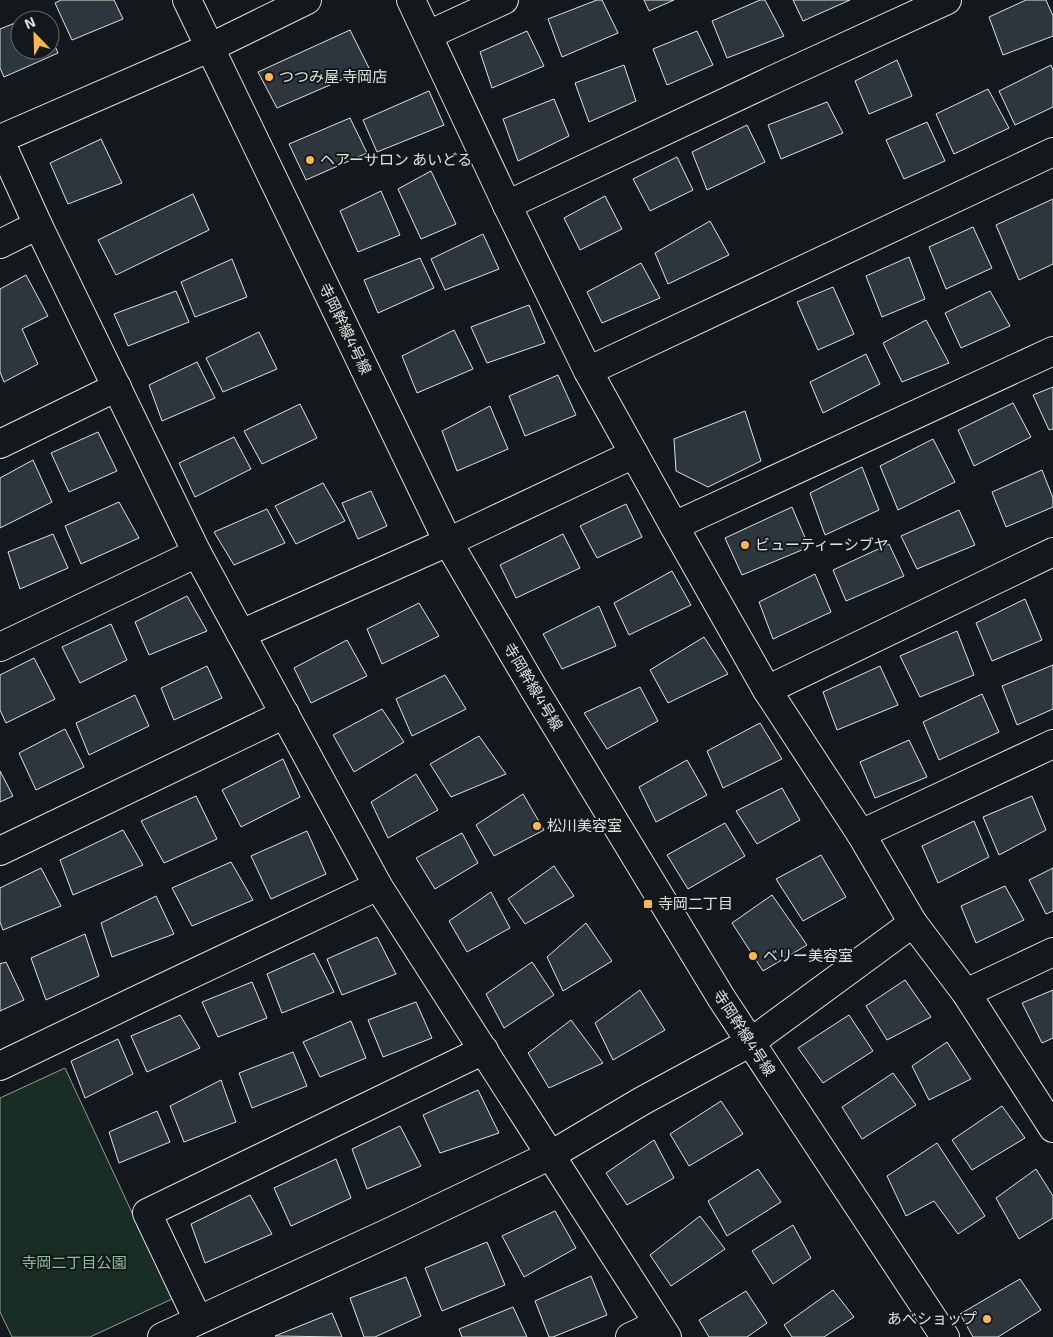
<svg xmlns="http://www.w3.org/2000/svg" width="1053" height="1337" viewBox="0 0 1053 1337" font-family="'Exo 2','Noto Sans JP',sans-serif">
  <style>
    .green { fill: #1a2d24; stroke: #939e99 }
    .building { fill: #2c363c; stroke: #d8e6dc }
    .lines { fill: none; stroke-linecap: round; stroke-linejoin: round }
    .minor-casing { stroke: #d8e6dc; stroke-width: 30 }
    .tertiary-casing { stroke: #d8e6dc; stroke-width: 30 }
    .minor { stroke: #14181c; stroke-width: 28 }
    .tertiary { stroke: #14181c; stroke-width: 28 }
    .poi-dot { fill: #ffb74d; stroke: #14181c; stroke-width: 2 }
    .labels { text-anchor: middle; stroke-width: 4; stroke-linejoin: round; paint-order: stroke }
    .poi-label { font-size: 15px; fill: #d8e6dc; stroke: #14181c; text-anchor: start }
    .street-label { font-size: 15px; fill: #d8e6dc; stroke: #14181c }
    .park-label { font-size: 15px; fill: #8ac095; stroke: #14181c }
  </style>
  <rect width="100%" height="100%" fill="#14181c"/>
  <polygon class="green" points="65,1068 172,1299 90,1337 12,1337 0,1312 0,1098"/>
  <g class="building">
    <polygon points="61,0 114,0 123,19 72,40 55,3"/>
    <polygon points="597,0 602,0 618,33 562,57 548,19"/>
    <polygon points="644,0 674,0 649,11"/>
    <polygon points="760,0 765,0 784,36 727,58 712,21"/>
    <polygon points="793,0 850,0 803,21"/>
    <polygon points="1026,0 1046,0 1053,16 1053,36 1003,55 989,17"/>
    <polygon points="40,13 43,20 22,20"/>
    <polygon points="20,21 20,50 50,50 50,35 58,53 4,77 0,68 0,29"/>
    <polygon points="350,30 369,68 277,108 258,72"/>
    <polygon points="527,31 544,66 492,88 480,52"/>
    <polygon points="697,31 713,65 667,85 653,49"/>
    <polygon points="897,60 912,96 869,114 855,81"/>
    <polygon points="624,65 636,101 589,122 575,83"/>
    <polygon points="1051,65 1053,70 1053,107 1015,125 999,91"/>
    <polygon points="988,89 1009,128 954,154 936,114"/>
    <polygon points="429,91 444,125 377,152 363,120"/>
    <polygon points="554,99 569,136 518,161 503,119"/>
    <polygon points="827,102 843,133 781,159 768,125"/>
    <polygon points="350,118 367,153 306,180 289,144"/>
    <polygon points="927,122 945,161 904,179 886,140"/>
    <polygon points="747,125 765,162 707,190 692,152"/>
    <polygon points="101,139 122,183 68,204 50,163"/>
    <polygon points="677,157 693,190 650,211 633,179"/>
    <polygon points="431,171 456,224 421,239 398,189"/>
    <polygon points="381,191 400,235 358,252 340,211"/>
    <polygon points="193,194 209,230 116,275 98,240"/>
    <polygon points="605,196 622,229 580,250 564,218"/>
    <polygon points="1053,199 1053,264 1019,280 996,225"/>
    <polygon points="710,221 729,255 668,284 655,253"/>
    <polygon points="973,227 992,268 946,289 929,247"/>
    <polygon points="483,234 499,269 445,290 431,259"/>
    <polygon points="909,257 925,299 882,317 866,276"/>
    <polygon points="420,258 434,288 378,313 364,280"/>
    <polygon points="232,259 247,297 195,317 181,282"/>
    <polygon points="641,263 660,298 602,323 587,292"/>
    <polygon points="26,275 48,316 22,329 38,364 4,382 0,372 0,289"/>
    <polygon points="833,287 854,334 818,350 797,302"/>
    <polygon points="176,291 189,322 128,346 114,314"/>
    <polygon points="990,291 1010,326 961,348 945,313"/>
    <polygon points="529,305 545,343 487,363 471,327"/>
    <polygon points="926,320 949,363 902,382 883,343"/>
    <polygon points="454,330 473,369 417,393 402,356"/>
    <polygon points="259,332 277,369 223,392 206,358"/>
    <polygon points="866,354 880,384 823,413 810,382"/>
    <polygon points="197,362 215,398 162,421 149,385"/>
    <polygon points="558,375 576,415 525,436 509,396"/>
    <polygon points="1053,387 1053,429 1049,430 1033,395"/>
    <polygon points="1013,403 1031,437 974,466 958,430"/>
    <polygon points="300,404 317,438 262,464 244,431"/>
    <polygon points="490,406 508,449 457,471 442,431"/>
    <polygon points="745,411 761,461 708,487 676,471 674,439"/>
    <polygon points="98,432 117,471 69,492 51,453"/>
    <polygon points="234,437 251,469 195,497 179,463"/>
    <polygon points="933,439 955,482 898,510 880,466"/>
    <polygon points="33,460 52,502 0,528 0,478"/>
    <polygon points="862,467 879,510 825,535 810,493"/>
    <polygon points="1042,470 1053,498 1053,507 1006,527 992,492"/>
    <polygon points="323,483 345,521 296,544 275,506"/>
    <polygon points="371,491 387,526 358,539 342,503"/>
    <polygon points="119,502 139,538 81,564 65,526"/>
    <polygon points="626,504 642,537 597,558 580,526"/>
    <polygon points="792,507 809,547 742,575 725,538"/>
    <polygon points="267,509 285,543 234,565 214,532"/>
    <polygon points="959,510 975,545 917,569 901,536"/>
    <polygon points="53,534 68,568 20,589 8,552"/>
    <polygon points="563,534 580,568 516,598 500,565"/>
    <polygon points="889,544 904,576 846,601 833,570"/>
    <polygon points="672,571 691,605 629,635 614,603"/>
    <polygon points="815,574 831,612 773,639 759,602"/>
    <polygon points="187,596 207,631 149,655 135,622"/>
    <polygon points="1025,599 1042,640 992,661 976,623"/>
    <polygon points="419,603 439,636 382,664 367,629"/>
    <polygon points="599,606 616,646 562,669 543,634"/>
    <polygon points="111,624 127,660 80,683 62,647"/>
    <polygon points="957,631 974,675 920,697 900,656"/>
    <polygon points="704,637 728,674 668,703 650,670"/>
    <polygon points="347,640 367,676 311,703 294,668"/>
    <polygon points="34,658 55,699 6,723 0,710 0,675"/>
    <polygon points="1053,665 1053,709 1017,725 1002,686"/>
    <polygon points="207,666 222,698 174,720 161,688"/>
    <polygon points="880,666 898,705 837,730 823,692"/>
    <polygon points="445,675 466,709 412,736 396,699"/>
    <polygon points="640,687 658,721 607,749 584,713"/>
    <polygon points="982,694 999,732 939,760 923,722"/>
    <polygon points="135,695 149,726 89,755 76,723"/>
    <polygon points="382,709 404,742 354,772 333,735"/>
    <polygon points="760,723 782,759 723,788 707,751"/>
    <polygon points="65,729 84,767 36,790 19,753"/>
    <polygon points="479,736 506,774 451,797 430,764"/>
    <polygon points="909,740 927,777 875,798 860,762"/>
    <polygon points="283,759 300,797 241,827 222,790"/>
    <polygon points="687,760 707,795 656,822 639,787"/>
    <polygon points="0,771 13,796 0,802"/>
    <polygon points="416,774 438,810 388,838 371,802"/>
    <polygon points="782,788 800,820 757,844 736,811"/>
    <polygon points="523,794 544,830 494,856 476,825"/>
    <polygon points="196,796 217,839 164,863 141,821"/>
    <polygon points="1032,796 1046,830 999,855 983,817"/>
    <polygon points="974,821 989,857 938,883 922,846"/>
    <polygon points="725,823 745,856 688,889 667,855"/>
    <polygon points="123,830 143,865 73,895 60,860"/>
    <polygon points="307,831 326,874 271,899 251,856"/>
    <polygon points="462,833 478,863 435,889 416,858"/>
    <polygon points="821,855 846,897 803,921 776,879"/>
    <polygon points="231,862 253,900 192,926 172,888"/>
    <polygon points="554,866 574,896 525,924 508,899"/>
    <polygon points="41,868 61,906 3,930 0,922 0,888"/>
    <polygon points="1053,868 1053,911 1046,914 1029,880"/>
    <polygon points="1005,886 1024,920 976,943 961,906"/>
    <polygon points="491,892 510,928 467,952 449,921"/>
    <polygon points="772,895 807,945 763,971 732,923"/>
    <polygon points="156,896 174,934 112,957 101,923"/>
    <polygon points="586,923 612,961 563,991 547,957"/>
    <polygon points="85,934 99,976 46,1000 31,958"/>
    <polygon points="377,937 396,974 342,995 327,959"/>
    <polygon points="314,953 334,992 282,1013 267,974"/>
    <polygon points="6,962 24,1000 0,1011 0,964"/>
    <polygon points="532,962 554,995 504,1028 486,994"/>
    <polygon points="905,980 931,1017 887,1040 866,1006"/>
    <polygon points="252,982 267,1018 218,1037 202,1002"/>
    <polygon points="640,990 665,1030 613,1060 595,1023"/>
    <polygon points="1053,990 1053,1038 1042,1043 1022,1003"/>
    <polygon points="416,1002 432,1038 383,1057 368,1020"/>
    <polygon points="180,1015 200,1048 147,1072 131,1036"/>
    <polygon points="849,1015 873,1051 823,1083 798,1048"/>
    <polygon points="571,1020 603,1063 549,1088 528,1053"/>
    <polygon points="351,1021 366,1058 320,1077 303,1042"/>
    <polygon points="118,1039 133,1074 85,1098 71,1061"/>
    <polygon points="947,1042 971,1079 929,1100 912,1066"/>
    <polygon points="293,1052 307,1086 252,1108 239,1073"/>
    <polygon points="893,1073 916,1105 862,1139 842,1107"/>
    <polygon points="221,1080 236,1122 184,1142 170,1106"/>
    <polygon points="478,1090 499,1133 440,1153 423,1115"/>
    <polygon points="721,1101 743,1134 689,1166 670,1134"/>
    <polygon points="1002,1106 1025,1138 972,1170 952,1140"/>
    <polygon points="157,1111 170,1142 119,1163 109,1132"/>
    <polygon points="400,1126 421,1166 367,1189 352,1149"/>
    <polygon points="654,1140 674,1178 627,1205 606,1173"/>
    <polygon points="937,1143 985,1216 958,1234 934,1201 906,1216 887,1176"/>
    <polygon points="336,1159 351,1198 291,1226 274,1188"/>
    <polygon points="758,1169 781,1202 727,1236 708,1201"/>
    <polygon points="1036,1169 1053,1196 1053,1218 1019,1239 996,1198"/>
    <polygon points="250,1195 272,1234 205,1263 191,1224"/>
    <polygon points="555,1211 576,1248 524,1277 502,1236"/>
    <polygon points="700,1216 725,1249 671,1286 650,1255"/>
    <polygon points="793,1225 811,1258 773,1284 752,1251"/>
    <polygon points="487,1242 505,1285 442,1311 425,1268"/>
    <polygon points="591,1276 607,1315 553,1337 549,1337 535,1301"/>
    <polygon points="406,1277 421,1316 375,1337 364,1337 350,1298"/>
    <polygon points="1020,1279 1041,1310 998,1337 973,1337 960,1314"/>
    <polygon points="833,1290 854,1317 824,1337 792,1337 784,1325"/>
    <polygon points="746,1291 767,1323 747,1337 709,1337 699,1320"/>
    <polygon points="513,1307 527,1337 462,1337 459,1329"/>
    <polygon points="332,1313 342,1337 275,1336"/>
  </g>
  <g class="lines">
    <defs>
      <g id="minor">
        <polyline points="411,0 507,205 588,371 674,526 767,690 861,834 913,923 966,993 1053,1128"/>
        <polyline points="428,35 504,0"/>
        <polyline points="0,139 209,48 307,0"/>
        <polyline points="0,141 38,225 197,553 378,886 667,1337"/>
        <polyline points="507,205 777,78 947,0"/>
        <polyline points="0,244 38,225"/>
        <polyline points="588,371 1053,152"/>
        <polyline points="0,444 117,387"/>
        <polyline points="674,526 1053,351"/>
        <polyline points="241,634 448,542 634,454"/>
        <polyline points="0,647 197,553"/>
        <polyline points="767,690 1053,552"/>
        <polyline points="861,834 1053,744"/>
        <polyline points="0,851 285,714"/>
        <polyline points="966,993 1053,952"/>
        <polyline points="0,1066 139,999 378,886"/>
        <polyline points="198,1320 147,1213 484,1050"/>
        <polyline points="162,1337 390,1232 551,1155 642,1101 751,1042 913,923"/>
        <polyline points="630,1337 658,1324"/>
      </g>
      <polyline id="tertiary" points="187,0 448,542 534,689 722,999 945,1337"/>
    </defs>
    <use href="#minor" class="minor-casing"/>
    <use href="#tertiary" class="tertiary-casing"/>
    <use href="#minor" class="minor"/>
    <use href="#tertiary" class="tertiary"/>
  </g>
  <g class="poi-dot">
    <circle cx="269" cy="77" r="5"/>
    <circle cx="310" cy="160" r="5"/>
    <circle cx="745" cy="545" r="5"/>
    <circle cx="537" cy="826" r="5"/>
    <rect x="643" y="899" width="10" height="10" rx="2.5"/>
    <circle cx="753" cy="956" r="5"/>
    <circle cx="987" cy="1319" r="5"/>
  </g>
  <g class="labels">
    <g class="poi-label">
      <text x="279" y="82">つつみ屋 寺岡店</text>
      <text x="320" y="165">ヘアーサロン あいどる</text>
      <text x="755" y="550">ビューティーシブヤ</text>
      <text x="547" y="831">松川美容室</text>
      <text x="658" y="909">寺岡二丁目</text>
      <text x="763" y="961">ベリー美容室</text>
      <text x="977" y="1324" text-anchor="end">あべショップ</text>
    </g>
    <g class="street-label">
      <text transform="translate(345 329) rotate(64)" y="5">寺岡幹線4号線</text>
      <text transform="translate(533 687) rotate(59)" y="5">寺岡幹線4号線</text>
      <text transform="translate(744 1033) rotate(57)" y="5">寺岡幹線4号線</text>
    </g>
    <g class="park-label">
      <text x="74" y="1268">寺岡二丁目公園</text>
    </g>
  </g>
  <g transform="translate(35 35) rotate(337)"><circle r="24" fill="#14181c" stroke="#626a69"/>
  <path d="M0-4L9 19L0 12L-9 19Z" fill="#ffb74d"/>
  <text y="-8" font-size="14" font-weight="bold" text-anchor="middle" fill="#d8e6dc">N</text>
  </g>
</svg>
